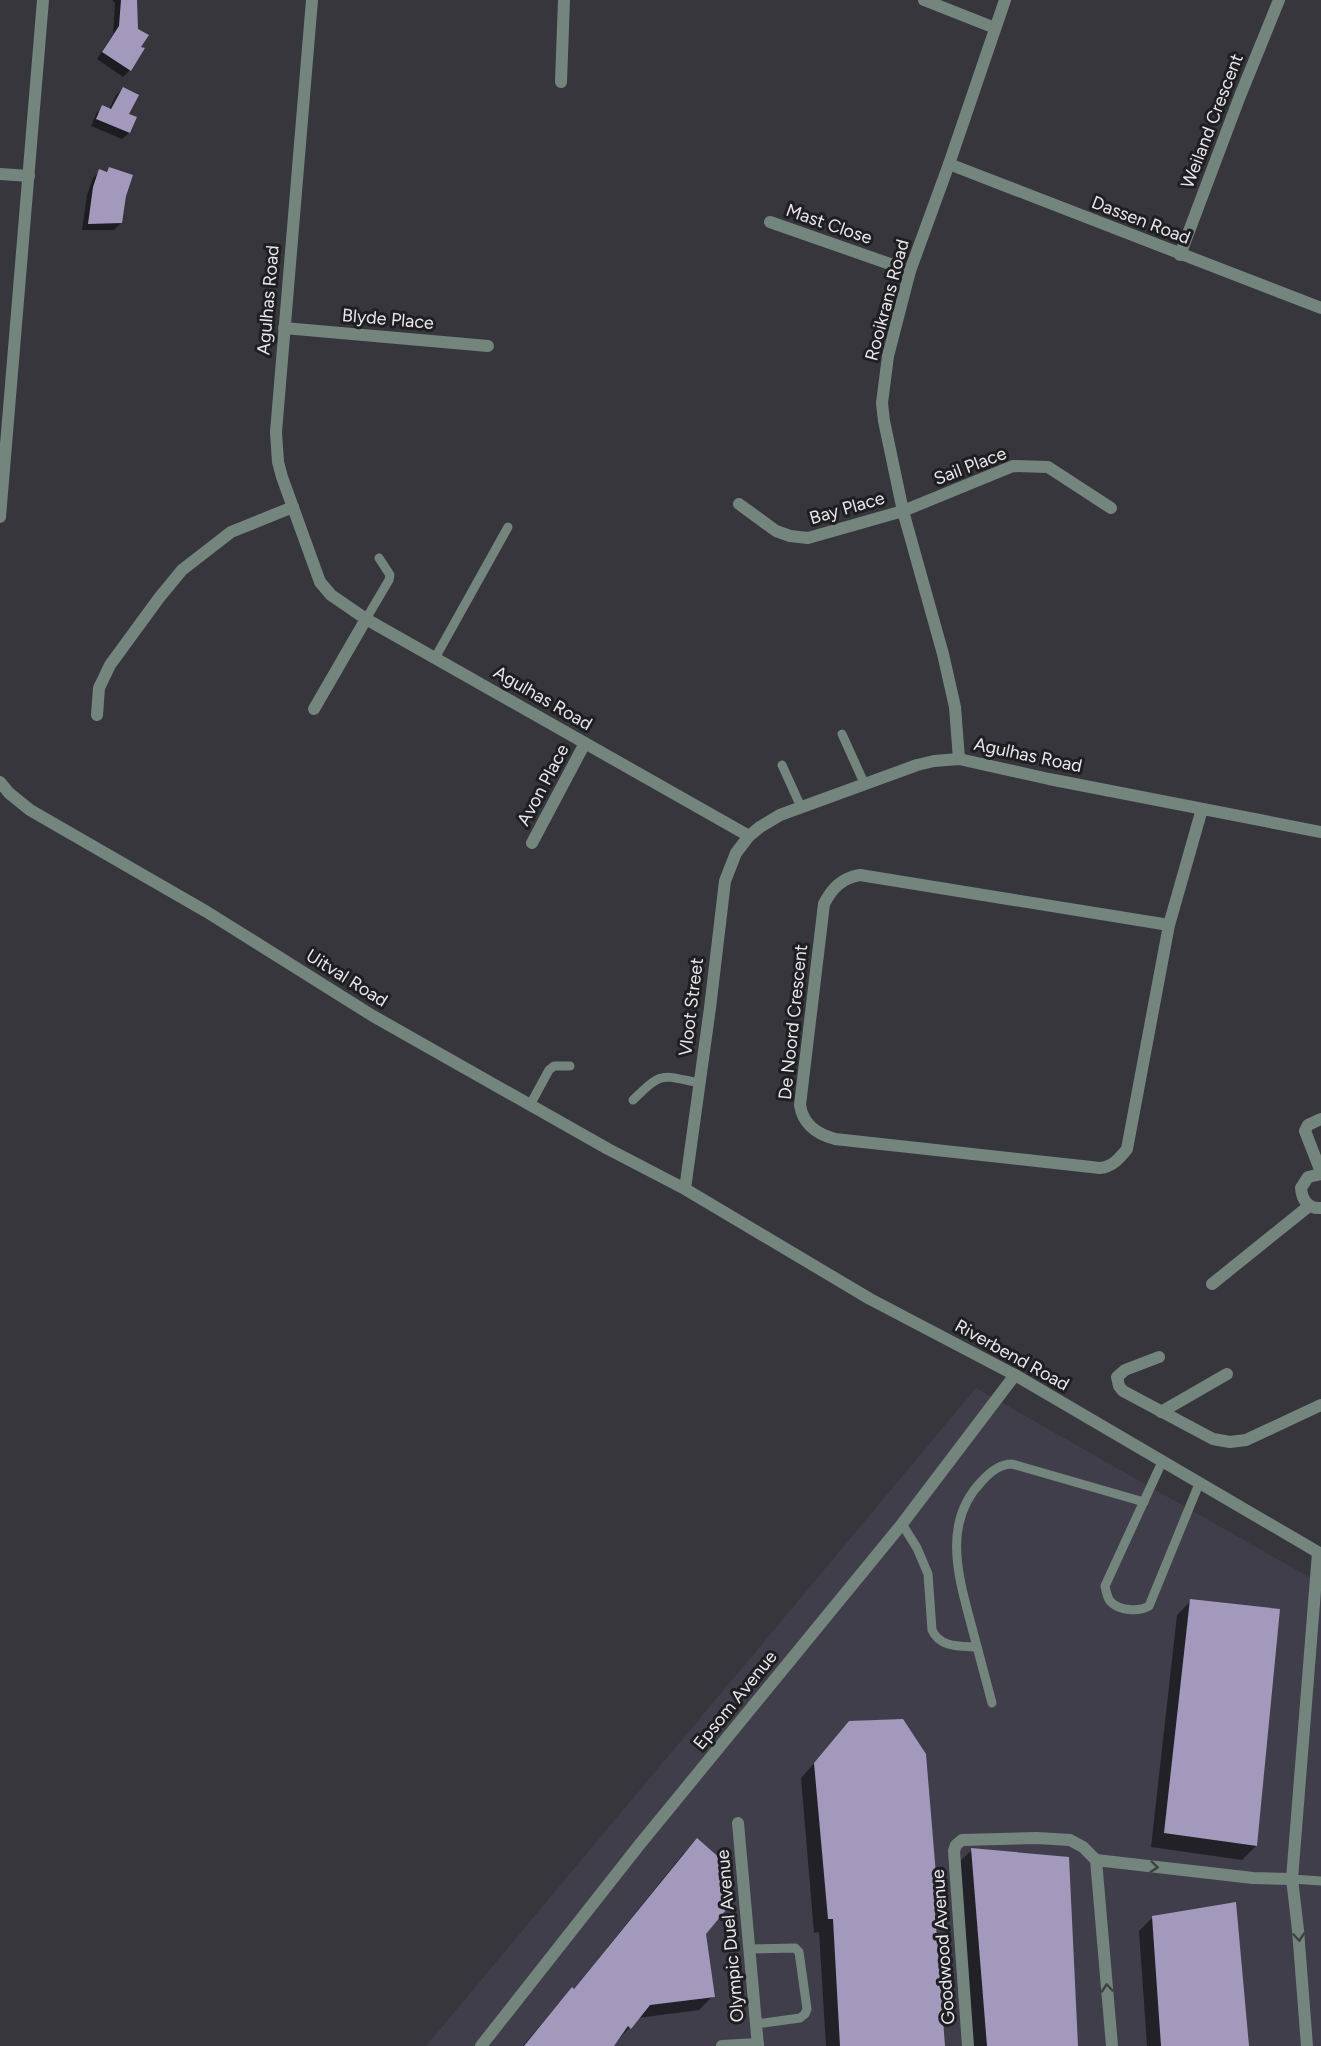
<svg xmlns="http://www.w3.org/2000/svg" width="1321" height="2046" viewBox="0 0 1321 2046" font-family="Figtree,sans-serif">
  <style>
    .built { fill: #413e4b }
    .shadow { fill: #0007 }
    .building { fill: #a299bd }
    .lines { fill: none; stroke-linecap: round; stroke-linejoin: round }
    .lane { stroke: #74857d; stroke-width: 9 }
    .street { stroke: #74857d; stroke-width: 12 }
    .oneway { stroke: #3d4241 }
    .labels { text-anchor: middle; stroke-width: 6; stroke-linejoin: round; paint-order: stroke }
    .street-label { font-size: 18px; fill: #e8e7ec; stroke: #1f1e21 }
  </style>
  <rect width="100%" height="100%" fill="#37363d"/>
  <polygon class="built" points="976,1388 1321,1584 1321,2046 426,2046"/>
  <g class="shadow">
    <polygon points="112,0 135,0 139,47 143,49 130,70 123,77 97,59 113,34 115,3"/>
    <polygon points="123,89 129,133 122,139 91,126 96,114 102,107 109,110 116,95"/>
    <polygon points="109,168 124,196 121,223 114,230 82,230 87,195 93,178 100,171 105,173"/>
    <polygon points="1191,1601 1256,1846 1242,1860 1151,1847 1177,1615"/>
    <polygon points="850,1723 937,1911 934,1915 943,2046 826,2046 819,1932 814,1933 801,1778"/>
    <polygon points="697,1840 705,1933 713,1996 699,2010 638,2018 613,2046 523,2046 559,2003 573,1990 683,1854"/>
    <polygon points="972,1850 1076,2046 972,2046 957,1864"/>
    <polygon points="1153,1917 1247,2046 1147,2046 1139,1931"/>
  </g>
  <g class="building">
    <polygon points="121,0 137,0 138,29 149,35 141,47 145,48 131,71 102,52 119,26"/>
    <polygon points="123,87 139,95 129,114 137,117 130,133 96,119 102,105 111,109"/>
    <polygon points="109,167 133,175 126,196 122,223 88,224 93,187 99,169 107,172"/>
    <polygon points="1190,1599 1280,1609 1257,1846 1164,1833"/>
    <polygon points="903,1719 926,1754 939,1911 935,1912 945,2046 840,2046 833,1919 828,1919 814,1763 849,1721"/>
    <polygon points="697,1838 731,1868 730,1905 706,1934 715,1997 650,2005 631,2029 628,2026 614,2046 524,2046 572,1987 574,1989"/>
    <polygon points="971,1848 1069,1857 1078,2046 987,2046"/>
    <polygon points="1236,1902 1249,2046 1161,2046 1152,1916"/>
  </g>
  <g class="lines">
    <g class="lane">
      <polyline points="366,619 389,580 390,575 379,558"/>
      <polyline points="435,658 508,527"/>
      <polyline points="842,734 865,785"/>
      <polyline points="782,765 801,807"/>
      <path d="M 633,1100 C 663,1071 659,1075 700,1083"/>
      <polyline points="530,1105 549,1070 554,1066 570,1066"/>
      <path d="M 1162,1462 L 1105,1586 C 1106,1590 1107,1597 1110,1601 C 1119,1611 1138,1612 1149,1606 L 1199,1484"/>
      <path d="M 902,1524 L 917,1548 L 928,1574 L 932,1630 C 940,1648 960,1646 977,1647"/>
      <path d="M 992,1703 C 985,1677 978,1650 971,1624 C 958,1575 942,1522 982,1481 C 990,1472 1000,1464 1012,1464 L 1144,1502"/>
      <polyline points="1292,1879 1321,1881"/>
      <polyline points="749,1949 795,1948 799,1952 807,2009 805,2014 800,2018 756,2024"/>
    </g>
    <g class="street">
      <polyline points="312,0 276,432 278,462 282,477 320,582 331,595 366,619 749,836"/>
      <polyline points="924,0 995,28"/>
      <polyline points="561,82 564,0"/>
      <polyline points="949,164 1321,308"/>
      <polyline points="0,174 29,176"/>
      <polyline points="770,222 910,271"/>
      <polyline points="1180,255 1240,96 1279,0"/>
      <polyline points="284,328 488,346"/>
      <polyline points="739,504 776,531 790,536 808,538 903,511 1013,466 1048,467 1111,508"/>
      <polyline points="0,517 43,0"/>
      <polyline points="314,709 366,619"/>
      <polyline points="97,715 99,688 110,665 159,598 182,570 231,532 293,507"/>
      <polyline points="959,759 955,707 943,654 903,511 884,421 882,403 888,356 910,271 949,164 1005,0"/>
      <polyline points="0,782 9,793 30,810 207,912 373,1016 608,1149 685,1189 870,1299 1015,1375 1321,1554"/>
      <polyline points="532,843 585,743"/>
      <path d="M 1169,925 L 860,875 C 842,878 832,888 824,904 L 800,1105 C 803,1125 817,1134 835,1139 L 1100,1168 C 1112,1167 1119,1159 1127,1149 L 1169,925 L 1202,809"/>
      <polyline points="1321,1119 1308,1125 1305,1131 1321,1172"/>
      <path d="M 1321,1174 L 1308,1177 L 1301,1188 C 1302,1200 1308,1209 1321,1208"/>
      <polyline points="685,1189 710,1008 725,881 736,853 749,836 760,827 780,815 917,765 934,761 959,759 1049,779 1321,832"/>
      <polyline points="1212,1284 1309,1206"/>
      <polyline points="1159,1357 1125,1370 1117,1377 1119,1386 1123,1391 1213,1439 1230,1442 1246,1440 1321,1405"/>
      <polyline points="1161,1412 1227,1374"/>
      <polyline points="738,1823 758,2046"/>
      <polyline points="1096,1860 1253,1878 1292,1879"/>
      <polyline points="481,2046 640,1844 902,1524 1015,1375"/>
      <polyline points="722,2046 758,2044"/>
      <polyline points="968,2046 954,1851 956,1845 962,1840 1037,1838 1070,1840 1083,1847 1096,1860 1112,2046"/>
      <polyline points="1307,2046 1298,1930 1292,1879 1318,1553"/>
    </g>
  </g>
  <defs><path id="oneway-chevron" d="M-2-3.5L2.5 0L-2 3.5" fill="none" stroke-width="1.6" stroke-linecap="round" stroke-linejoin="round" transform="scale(1.5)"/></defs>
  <g class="oneway">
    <use href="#oneway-chevron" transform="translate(1154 1867) rotate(6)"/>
    <use href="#oneway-chevron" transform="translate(1299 1937) rotate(85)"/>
    <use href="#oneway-chevron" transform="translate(1107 1988) rotate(-95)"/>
  </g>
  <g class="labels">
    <g class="street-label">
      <text transform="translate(1212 121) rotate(-69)" y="6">Weiland Crescent</text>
      <text transform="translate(1141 220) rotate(21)" y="6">Dassen Road</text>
      <text transform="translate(829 224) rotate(19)" y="6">Mast Close</text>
      <text transform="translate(268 300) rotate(-85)" y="6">Agulhas Road</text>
      <text transform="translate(887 300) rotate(-75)" y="6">Rooikrans Road</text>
      <text transform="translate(388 319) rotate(5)" y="6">Blyde Place</text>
      <text transform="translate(970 466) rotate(-21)" y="6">Sail Place</text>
      <text transform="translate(847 508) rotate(-16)" y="6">Bay Place</text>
      <text transform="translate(543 698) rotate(30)" y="6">Agulhas Road</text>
      <text transform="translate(1028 755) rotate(12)" y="6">Agulhas Road</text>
      <text transform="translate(543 785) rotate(-62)" y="6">Avon Place</text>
      <text transform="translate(347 978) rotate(32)" y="6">Uitval Road</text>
      <text transform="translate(691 1007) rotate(-83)" y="6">Vloot Street</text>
      <text transform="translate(793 1022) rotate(-84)" y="6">De Noord Crescent</text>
      <text transform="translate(1012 1355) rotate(29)" y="6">Riverbend Road</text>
      <text transform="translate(735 1700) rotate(-51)" y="6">Epsom Avenue</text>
      <text transform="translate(730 1936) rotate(-95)" y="6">Olympic Duel Avenue</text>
      <text transform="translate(943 1947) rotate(-94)" y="6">Goodwood Avenue</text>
    </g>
  </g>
</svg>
